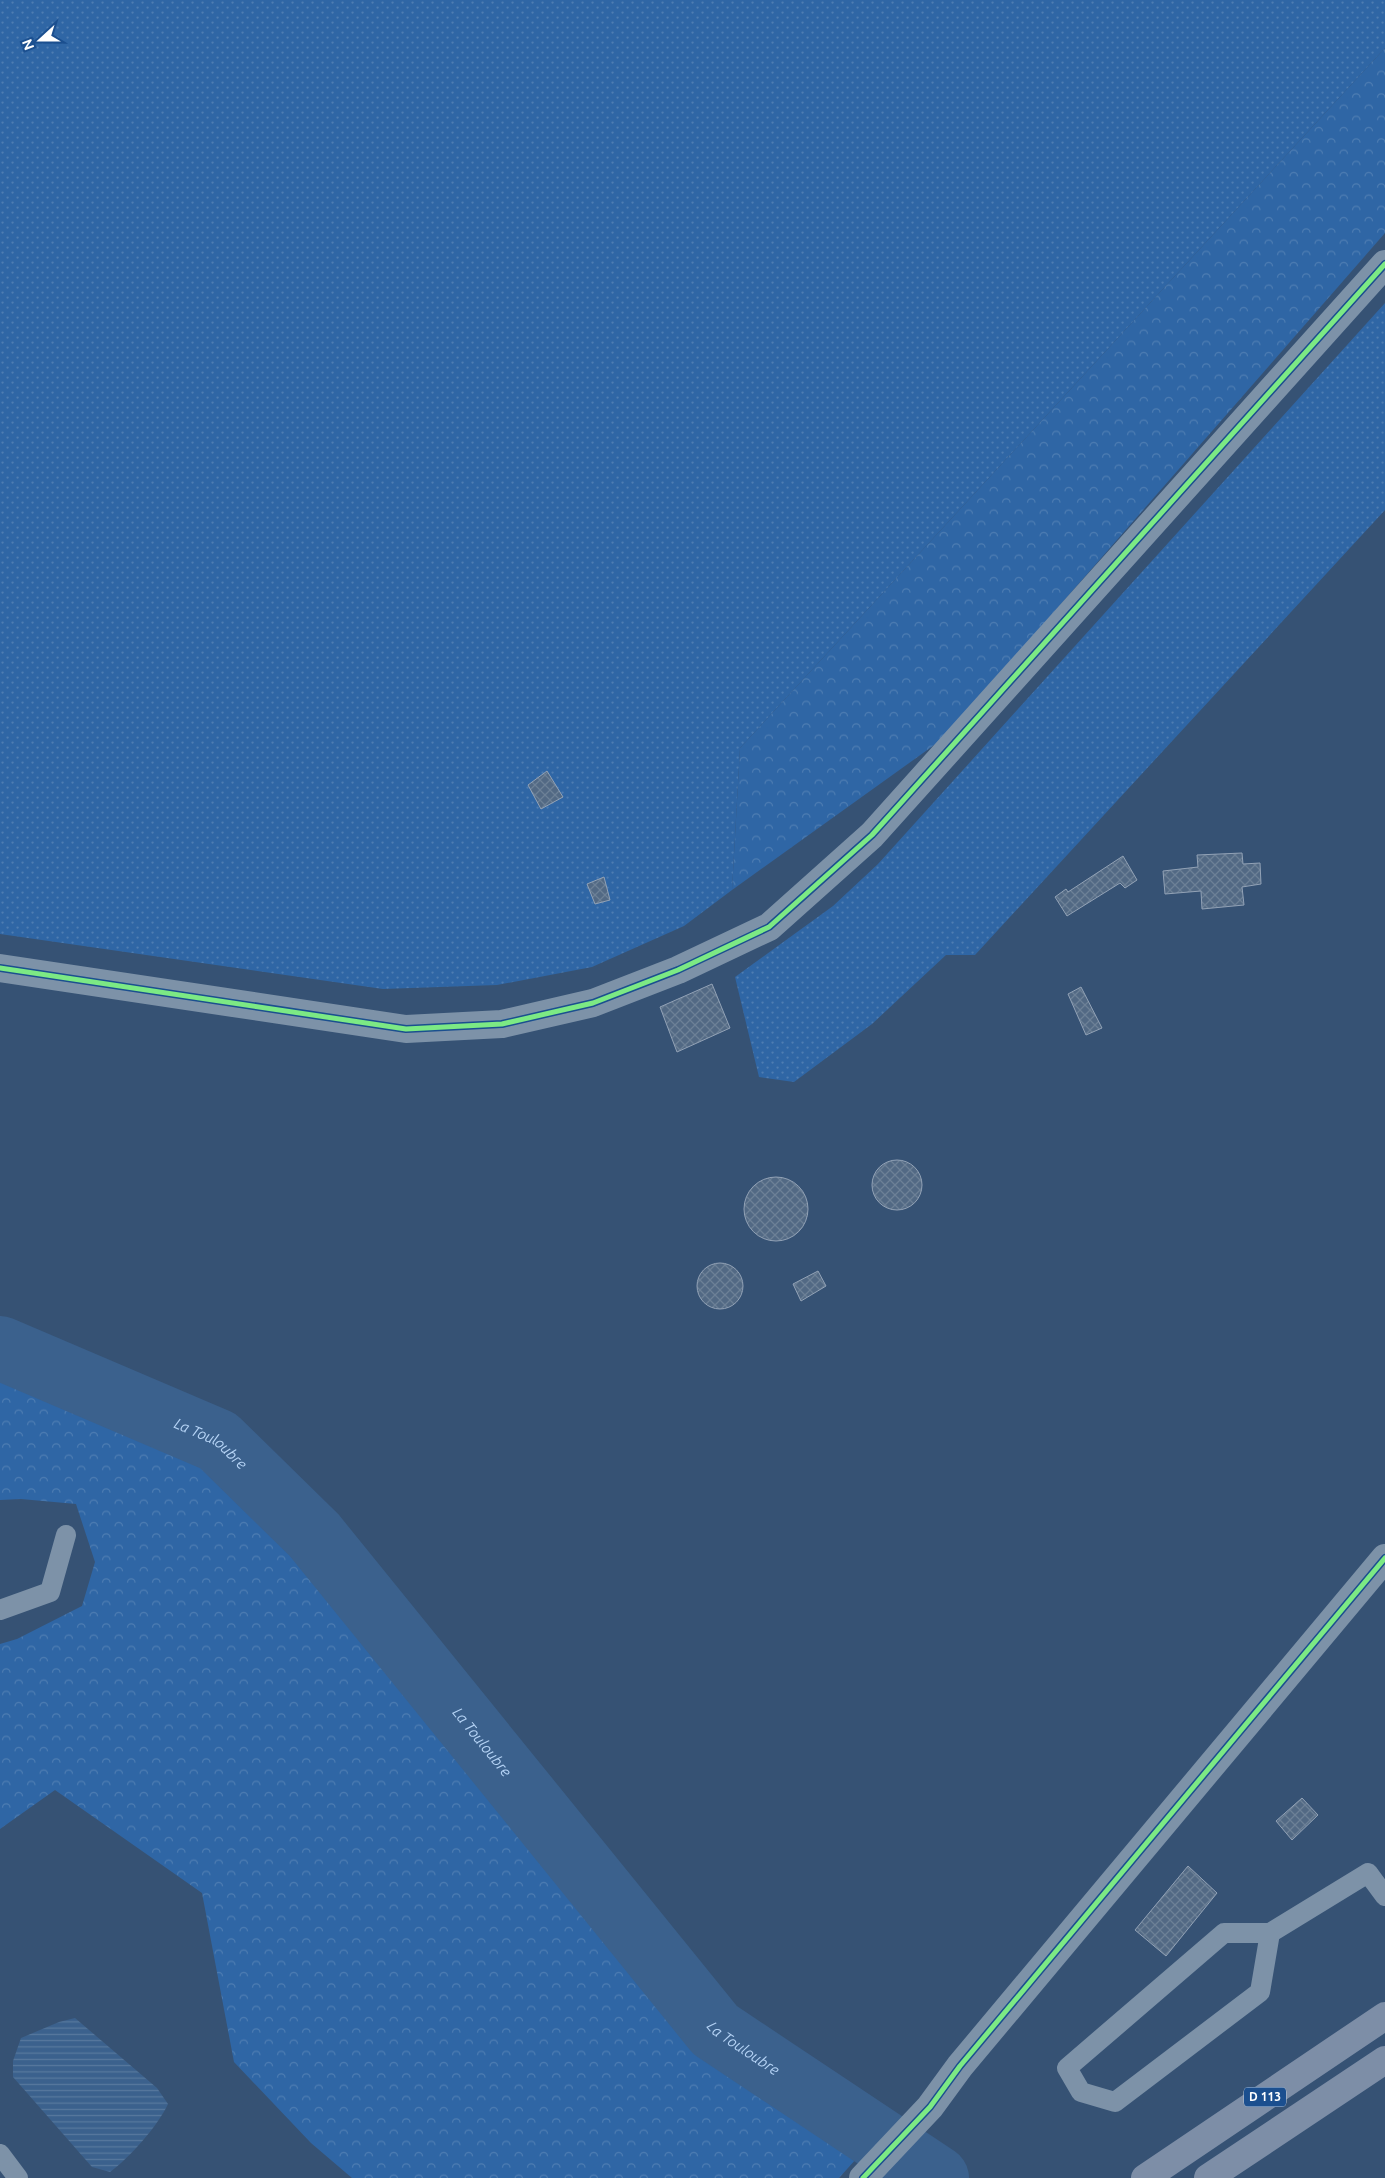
<svg xmlns="http://www.w3.org/2000/svg" width="1385" height="2178" viewBox="0 0 1385 2178" font-family="Ubuntu,sans-serif">
  <style>
    .grass { fill: url(#grass-dots) }
    .forest { fill: url(#forest-crowns) }
    .water { fill: url(#water-rules) }
    .lines { fill: none; stroke-linecap: round; stroke-linejoin: round }
    .river { stroke: #3b618d; stroke-width: 64 }
    .building { fill: url(#building-cross-hatch); stroke: #92a2b6 }
    .service { stroke: #7d92a8; stroke-width: 20 }
    .minor { stroke: #7d92a8; stroke-width: 28 }
    .primary { stroke: #7d8ea7; stroke-width: 28 }
    .cycleway-casing { stroke: #1b4f8f; stroke-width: 8 }
    .cycleway { stroke: #7ce984; stroke-width: 5 }
    .labels { text-anchor: middle; stroke-width: 4; stroke-linejoin: round; paint-order: stroke }
    .shield { fill: #1b4f8f; stroke: #bbcadd; stroke-width: 1 }
    .shield-label { font-size: 12px; font-weight: bold; fill: #fff }
    .water-label { font-size: 15px; font-style: italic; fill: #b5d3f5; stroke: #1b4f8f }
  </style>
  <defs>
    <pattern id="grass-dots" width="8" height="8" patternUnits="userSpaceOnUse" patternTransform="scale(1.25)"><rect width="8" height="8" fill="#2f66a5"/><path d="M2 2h.1M6 6h.1" fill="none" stroke="#4e7db2" stroke-width="1.8" stroke-linecap="round"/></pattern>
    <pattern id="forest-crowns" width="20" height="18" patternUnits="userSpaceOnUse" patternTransform="scale(1.25)"><rect width="20" height="18" fill="#2f66a5"/><path d="M2 6a3 3 0 1 1 6 0M12 15a3 3 0 1 1 6 0" fill="none" stroke="#4e7db2"/></pattern>
    <pattern id="water-rules" width="6" height="5" patternUnits="userSpaceOnUse" patternTransform="scale(1.25)"><rect width="6" height="5" fill="#3b618d"/><path d="M0 2.5h6" fill="none" stroke="#58799e"/></pattern>
    <pattern id="building-cross-hatch" width="8" height="8" patternUnits="userSpaceOnUse" patternTransform="scale(1.25)"><rect width="8" height="8" fill="#526984"/><path d="M0 0l8 8M0 8l8-8" fill="none" stroke="#6c8096"/></pattern>
  </defs>
  <rect width="100%" height="100%" fill="#365274"/>
  <g class="grass">
    <polygon points="0,0 1385,0 1385,48 740,748 732,890 684,926 592,967 497,985 383,989 0,934"/>
    <polygon points="1385,303 1385,510 975,955 946,955 872,1024 794,1082 759,1077 735,977 833,906 878,864"/>
  </g>
  <g class="forest">
    <polygon points="1385,48 1385,233 944,738 732,890 740,748"/>
    <polygon points="0,1362 137,1433 226,1474 310,1563 460,1736 539,1854 644,1975 708,2060 865,2149 839,2178 352,2178 311,2143 234,2062 202,1893 55,1790 0,1829 0,1644 17,1639 82,1606 95,1562 76,1504 21,1499 0,1500"/>
  </g>
  <path class="water" d="M 75,2018 L 157,2088 L 168,2104 C 157,2127 130,2157 110,2172 L 92,2167 L 13,2077 L 13,2061 L 21,2038 L 59,2022 Z"/>
  <g class="lines">
    <path class="river" id="s1" d="M 0,1348 L 218,1441 L 314,1535 L 715,2030 L 937,2178"/>
  </g>
  <g class="building">
    <polygon points="547,771 563,797 541,809 528,785"/>
    <polygon points="1242,853 1243,864 1260,863 1261,884 1242,887 1244,905 1202,909 1201,891 1165,894 1163,871 1198,867 1197,855"/>
    <polygon points="1123,856 1137,880 1125,888 1120,883 1067,916 1055,897 1066,889 1068,892"/>
    <polygon points="604,877 610,900 595,904 587,884"/>
    <polygon points="712,984 730,1028 677,1052 660,1007"/>
    <polygon points="1081,987 1102,1028 1086,1035 1068,994"/>
    <circle cx="897" cy="1185" r="25"/>
    <circle cx="776" cy="1209" r="32"/>
    <circle cx="720" cy="1286" r="23"/>
    <polygon points="818,1271 826,1286 801,1301 793,1284"/>
    <polygon points="1302,1798 1318,1815 1292,1840 1276,1821"/>
    <polygon points="1188,1866 1217,1893 1166,1956 1135,1930"/>
  </g>
  <g class="lines">
    <g class="service">
      <polyline points="0,1610 50,1592 66,1535"/>
      <polyline points="1270,1933 1260,1992 1115,2102 1081,2092 1067,2068 1224,1933 1270,1933 1368,1873 1385,1896"/>
      <polyline points="0,2154 18,2178"/>
    </g>
    <g class="minor">
      <polyline points="0,968 406,1029 502,1024 593,1003 678,970 769,927 872,835 1385,264"/>
      <polyline points="863,2178 930,2107 960,2066 1385,1558"/>
    </g>
    <g class="primary">
      <polyline points="1145,2178 1385,2016"/>
      <polyline points="1208,2178 1385,2060"/>
    </g>
    <defs>
      <g id="cycleway">
        <polyline points="0,968 406,1029 502,1024 593,1003 678,970 769,927 872,835 1385,264"/>
        <polyline points="863,2178 930,2107 960,2066 1385,1558"/>
      </g>
    </defs>
    <use href="#cycleway" class="cycleway-casing"/>
    <use href="#cycleway" class="cycleway"/>
  </g>
  <g class="labels">
    <rect class="shield" x="1244" y="2087.5" width="42" height="19" rx="4"/>
    <g class="shield-label">
      <text x="1265" y="2101">D 113</text>
    </g>
    <g class="water-label">
      <text dy="5" stroke="none"><textPath href="#s1" startOffset="232">La Touloubre</textPath></text>
      <text dy="5" stroke="none"><textPath href="#s1" startOffset="638">La Touloubre</textPath></text>
      <text dy="5" stroke="none"><textPath href="#s1" startOffset="1042">La Touloubre</textPath></text>
    </g>
  </g>
  <g transform="translate(40 40) rotate(249)" stroke="#1b4f8f" stroke-width="4" paint-order="stroke">
  <path d="M0-4L9 19L0 12L-9 19Z" fill="#ffffff"/>
  <text y="-8" font-size="14" font-weight="bold" text-anchor="middle" fill="#ffffff">N</text>
  </g>
</svg>
